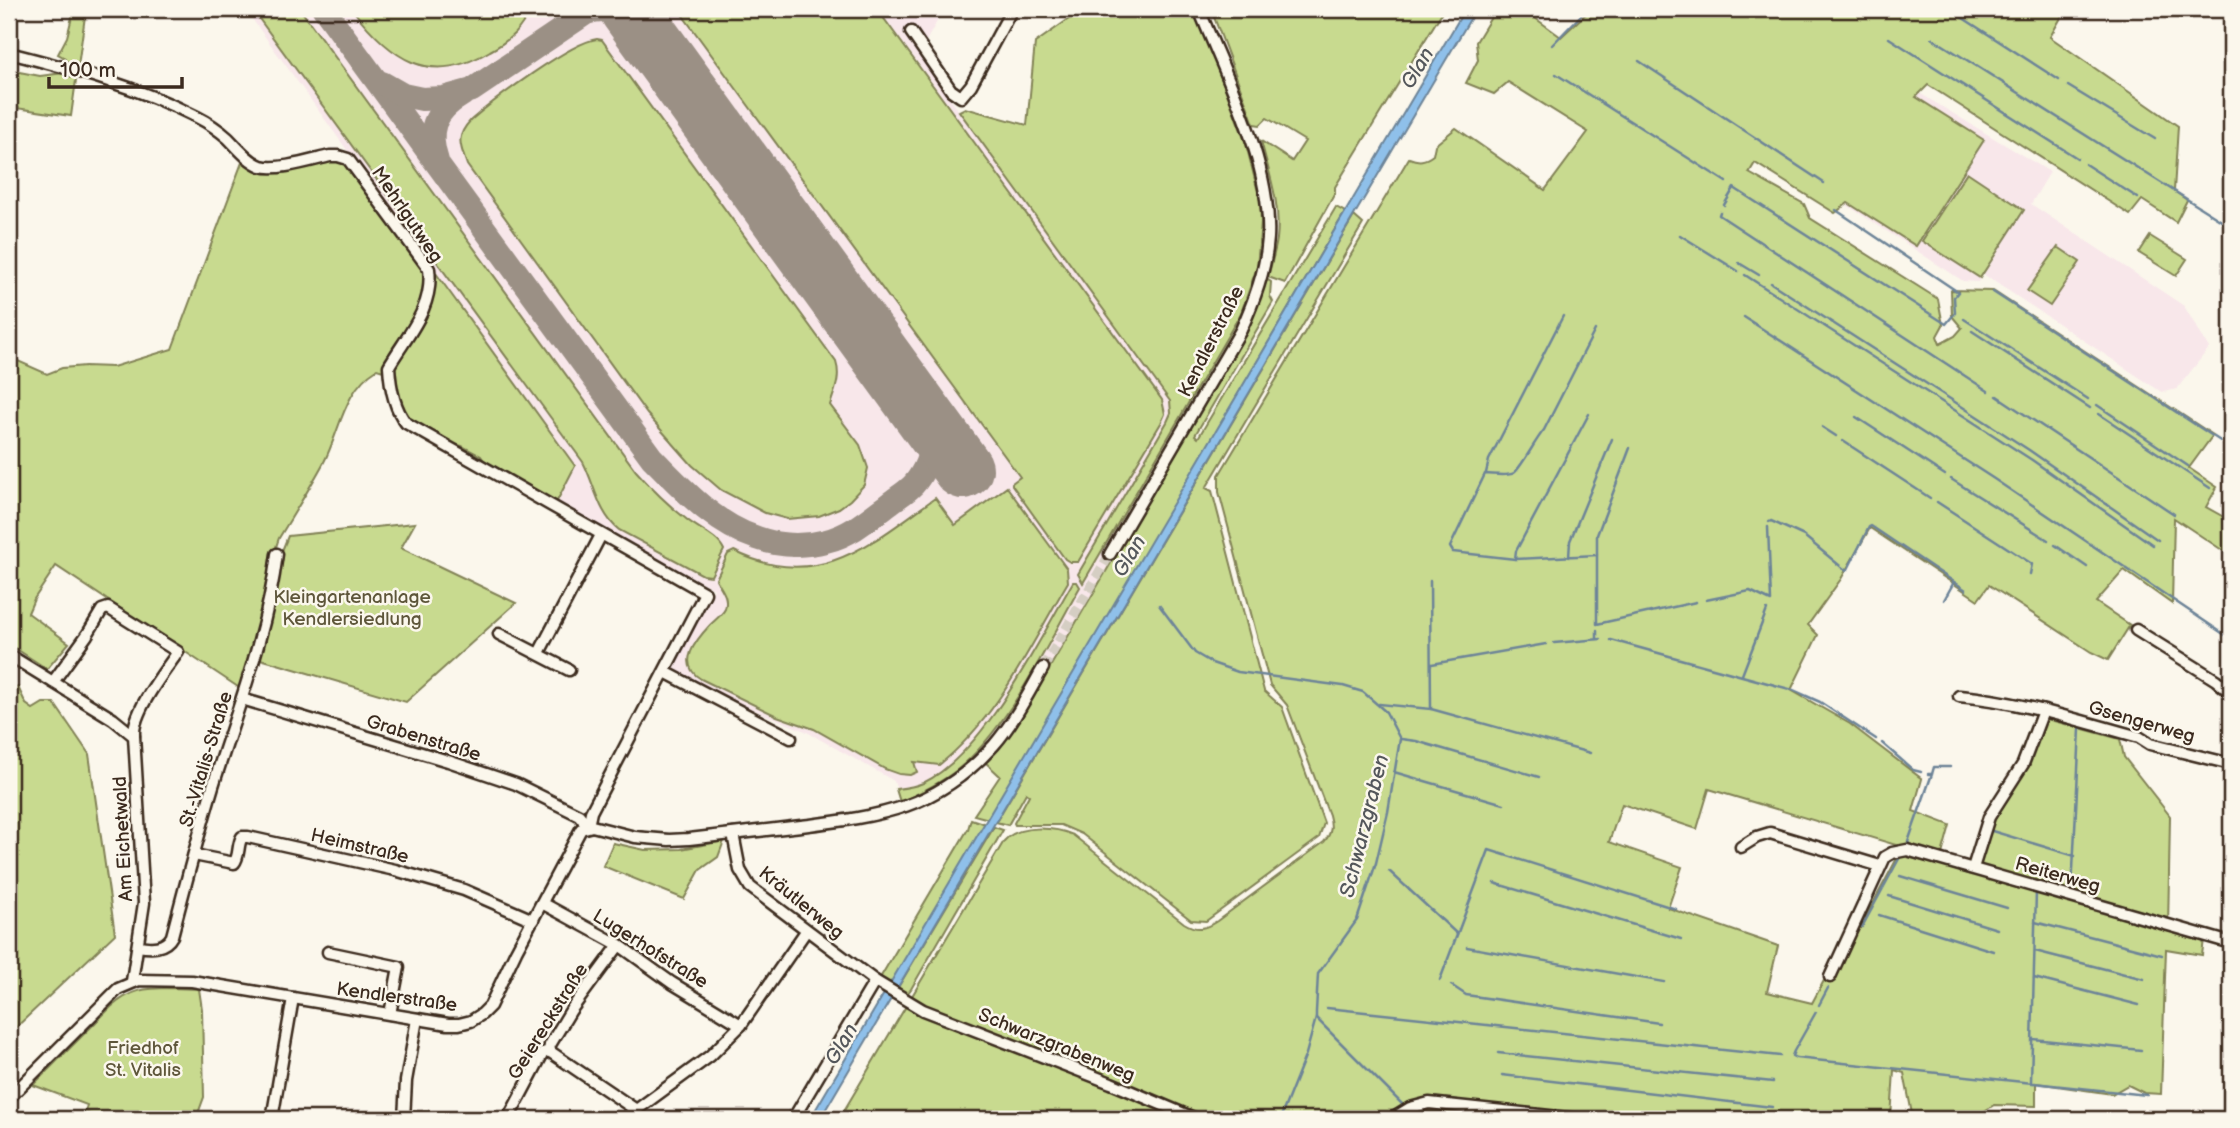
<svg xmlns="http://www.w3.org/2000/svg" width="2240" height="1128" viewBox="0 0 2240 1128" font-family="'Balsamiq Sans',sans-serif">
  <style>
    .built { fill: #f8e7ea }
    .green { fill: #c8da8f; stroke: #828256; stroke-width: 2; fill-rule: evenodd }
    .water { fill: #8fc0ea; stroke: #6d8498; stroke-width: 2 }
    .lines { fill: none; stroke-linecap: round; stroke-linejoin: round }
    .stream { stroke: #6d8498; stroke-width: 2.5 }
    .taxiway { stroke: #9b9085; stroke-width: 24 }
    .runway { stroke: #9b9085; stroke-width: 60 }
    .minor-tunnel { stroke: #d5cec3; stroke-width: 10; stroke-dasharray: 10 5; stroke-linecap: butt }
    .minor-casing { stroke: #3b2a1e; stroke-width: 15 }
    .minor { stroke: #fbf7ec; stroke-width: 10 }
    .labels { text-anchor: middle; stroke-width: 5; stroke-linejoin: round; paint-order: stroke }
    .street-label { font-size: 19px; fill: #3b2a1e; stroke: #fbf7ec }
    .park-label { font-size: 19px; fill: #5e563a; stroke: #fbf7ec }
    .water-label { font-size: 21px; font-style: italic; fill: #54575b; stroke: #fbf7ec }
  </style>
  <rect width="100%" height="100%" fill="#fbf7ec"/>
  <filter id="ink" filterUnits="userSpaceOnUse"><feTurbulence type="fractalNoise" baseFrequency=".0143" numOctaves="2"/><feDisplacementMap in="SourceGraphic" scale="14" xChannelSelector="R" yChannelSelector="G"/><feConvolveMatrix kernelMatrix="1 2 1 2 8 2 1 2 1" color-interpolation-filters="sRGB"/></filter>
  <g filter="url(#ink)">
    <g class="built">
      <polygon points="245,9 944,9 925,43 913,27 903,34 1195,435 1208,445 1200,476 1206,488 1212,491 1264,691 1282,707 1324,823 1319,838 1206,921 1191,920 1062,816 1009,784 975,754 941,782 900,802 894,781 805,731 684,681 673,666 714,589 556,503 431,266"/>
      <polygon points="1916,91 2050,172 2031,204 2184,306 2209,348 2177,389 2163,392 2157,389 1983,274 1978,282 1963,281 1842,202"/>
    </g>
    <g class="green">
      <polygon points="69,9 86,9 71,116 9,107 9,70 40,76 63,73 65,58 58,54 67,37 73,13"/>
      <path d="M 252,9 L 300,9 L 636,471 C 651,488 667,504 685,518 C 696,528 718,536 724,550 L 711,576 L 703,575 L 619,530 C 598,513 595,485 583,462 Z"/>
      <path d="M 352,9 L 530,9 C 522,29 509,41 490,51 C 429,88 390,58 352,9 Z"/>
      <polygon points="678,9 877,9 1162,400 1165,414 1161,423 1078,562 1070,562 1065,559 1012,485 1012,483 1020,477"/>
      <polygon points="1083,9 1195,9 1246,144 1260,200 1261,222 1257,267 1241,313 1083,583 1078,574 1167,422 1171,413 1170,401 959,111 965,108 1027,125 1035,43"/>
      <path d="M 1211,9 L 1444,9 L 1335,187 L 1335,193 L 1285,283 L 1268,277 C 1271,265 1275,252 1277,239 C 1281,205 1269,173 1261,141 L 1292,161 L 1305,141 L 1267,118 L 1260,125 L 1254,124 Z"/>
      <path d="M 1496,9 L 1525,9 L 1524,10 L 1561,37 L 1591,9 L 2066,9 L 2050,37 L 2178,126 L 2174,191 L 2187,200 L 2176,222 L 2142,200 L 2130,215 L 1928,85 L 1916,97 L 1984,140 L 1916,246 L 1848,203 L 1835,213 L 1755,163 L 1749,173 L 1804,204 L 1810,218 L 1938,299 L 1943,325 L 1937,336 L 1940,344 L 1955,336 L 1962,328 L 1952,316 L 1951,290 L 1993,291 L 2213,435 L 2189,468 L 2217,487 L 2206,507 L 2231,521 L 2231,556 L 2174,518 L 2172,604 L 2124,570 L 2096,602 L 2130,625 L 2108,660 L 2091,652 L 1989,585 L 1978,600 L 1870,528 L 1841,579 L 1808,625 L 1818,635 L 1791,690 L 1850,724 L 1922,779 L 1913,811 L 1950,825 L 1939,865 L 1971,875 L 1994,816 L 2043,718 L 2120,739 L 2124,757 L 2170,816 L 2168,930 L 2204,939 L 2202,955 L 2166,949 L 2161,1094 L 2144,1093 L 2128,1085 L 2112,1094 L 2036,1083 L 2036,1106 L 1994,1105 L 1972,1119 L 1913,1119 L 1904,1073 L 1894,1070 L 1891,1119 L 839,1119 L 1004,841 C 1018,824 1055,827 1073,835 L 1184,923 C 1197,931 1205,929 1217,921 L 1324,842 C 1332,833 1332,826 1329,815 L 1287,705 L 1270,685 L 1219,492 L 1219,475 L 1409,158 C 1419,162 1425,161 1433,155 L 1435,145 L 1456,128 L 1545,190 L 1588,132 L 1508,82 L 1494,94 L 1466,83 L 1478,60 L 1476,42 ZM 1709,789 L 1903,847 L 1860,928 L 1849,924 L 1828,973 L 1812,1003 L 1767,992 L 1778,946 L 1668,908 L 1682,867 L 1609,842 L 1622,804 L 1697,829 Z"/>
      <path d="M 597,39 L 602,40 L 836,362 C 841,377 835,390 830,405 L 860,445 L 868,468 L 864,485 L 850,500 L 839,508 L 819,516 L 787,519 L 765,513 L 721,490 L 692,465 L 647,414 L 467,165 C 460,145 455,137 471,120 C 494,100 571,42 597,39 Z"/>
      <path d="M 244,157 L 252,165 L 324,159 L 347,161 L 433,269 L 575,466 L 556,503 L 485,462 L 481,456 L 462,446 L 449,443 L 410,420 L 404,413 L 393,374 L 377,369 C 344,389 340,431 324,462 C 310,488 294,513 279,538 L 275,550 L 271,590 L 241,689 L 56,566 L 34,599 L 28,613 L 69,643 L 47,669 L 9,644 L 9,357 L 47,374 L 62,368 L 85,366 L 113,367 L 172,349 Z"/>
      <polygon points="1967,172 2024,210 1980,278 1922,241"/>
      <polygon points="1336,207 1345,212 989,819 974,815 1000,776 985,762 1007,736 1029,703 1241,341 1266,282 1268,280 1271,282 1270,296 1273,302 1195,435 1198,438"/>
      <polygon points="1354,216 1363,224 1206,488 1212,491 1264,691 1282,707 1324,823 1319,838 1206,921 1191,920 1082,834 1061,825 1015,825 1014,823 1029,795 1026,793 1008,825 996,822"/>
      <polygon points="2150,236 2187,259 2176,276 2139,253"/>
      <polygon points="2058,247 2080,262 2050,306 2027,291"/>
      <path d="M 1007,487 L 1067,569 L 1068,582 C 1030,646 998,718 939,765 L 914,762 L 917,772 L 910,775 L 899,774 L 885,769 L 814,729 L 777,716 L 701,679 C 676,664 696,640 710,625 C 715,620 722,615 725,609 C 729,596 721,589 716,579 L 728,554 L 734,551 C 817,593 871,544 935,498 L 955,525 Z"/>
      <polygon points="415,523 401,548 516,603 406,702 257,658 279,558 288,536"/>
      <path d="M 1073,582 L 1077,582 L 1080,587 C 1047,645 1008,729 957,770 C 939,784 920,793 900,802 L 896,789 C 905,788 914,787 923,783 C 984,754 1039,640 1073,582 Z"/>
      <polygon points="9,685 18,687 26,704 33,709 43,703 54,703 89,754 115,934 9,1034"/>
      <polygon points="971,819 986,824 890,985 880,978 968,829"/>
      <polygon points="994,827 1003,830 911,989 907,994 897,989"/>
      <polygon points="724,841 718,857 700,870 684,899 603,866 613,843 645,850 681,849"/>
      <path d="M 172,988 L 199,989 L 202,1009 L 204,1097 L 196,1119 L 94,1119 L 95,1116 L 85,1112 L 87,1105 L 33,1085 L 111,1007 C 132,989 144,988 172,988 Z"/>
    </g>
    <polygon class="water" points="1465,9 1476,9 820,1119 810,1119"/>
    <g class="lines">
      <g class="stream">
        <polyline points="1949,9 2059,80"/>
        <polyline points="1889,38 2077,158"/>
        <polyline points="1932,38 2231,227"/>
        <polyline points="1552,45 1587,9"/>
        <polyline points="1639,61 1824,183"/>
        <polyline points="1556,74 1726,182"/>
        <polyline points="2068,86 2155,139"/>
        <polyline points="2085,164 2138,198"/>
        <polyline points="1724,205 1734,188 1946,324 1955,313 1954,297 1958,292 1836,210"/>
        <polyline points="1720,212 1719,215 1988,391"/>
        <polyline points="1680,235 1738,271"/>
        <polyline points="1739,263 1759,275"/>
        <polyline points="1745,275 2032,460 2153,545"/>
        <polyline points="1771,283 2029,450 2158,540"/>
        <polyline points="1993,292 2231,448"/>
        <polyline points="1744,317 1994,479 2231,639"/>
        <polyline points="1964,319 2088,399"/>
        <path d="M 1595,330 L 1544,430 C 1536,439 1521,468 1514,473 C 1507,477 1493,474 1485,474 L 1450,547 L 1453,552 L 1515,559 L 1597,555"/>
        <polyline points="1972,331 2090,408"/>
        <polyline points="1997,396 2174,514"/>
        <polyline points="2097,405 2188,466"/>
        <polyline points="2099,414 2210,488"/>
        <polyline points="1856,417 1945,475"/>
        <polyline points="1822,427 1836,436"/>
        <polyline points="1843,441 1930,498"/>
        <polyline points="1630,448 1597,535 1597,624 1696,602"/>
        <polyline points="1486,473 1489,460 1563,316"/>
        <polyline points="1951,479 2048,540"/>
        <polyline points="1937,502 2032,564 2030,574"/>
        <polyline points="1769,522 1771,521 1804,536 1845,570 1848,569 1869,527 1871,526 1966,590"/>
        <polyline points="2055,545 2087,567"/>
        <polyline points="1569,557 1570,541 1612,439"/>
        <polyline points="1515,559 1516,551 1589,414"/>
        <polyline points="1430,581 1431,709"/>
        <polyline points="1706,600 1750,591 1771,601 1768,527"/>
        <polyline points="1944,600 1954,582"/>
        <polyline points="1159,605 1195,653 1212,663 1238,672 1343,686 1363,692 1386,712 1400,739 1388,812 1376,863 1357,920 1318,974 1316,1012 1316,1018 1405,1107"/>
        <polyline points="1597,639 1597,630"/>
        <polyline points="1611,640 1793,690 1820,702 1876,739"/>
        <polyline points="1554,643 1601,639"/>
        <polyline points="1432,664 1546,644"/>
        <polyline points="1742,675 1767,610"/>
        <polyline points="1379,704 1431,709 1590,753"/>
        <polyline points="1401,739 1416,741 1539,777"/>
        <polyline points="1882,743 1913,770 1921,772"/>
        <polyline points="1394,772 1504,804"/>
        <polyline points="1928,774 1932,774 1908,842 1910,845 1946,856"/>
        <polyline points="1932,774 1934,767 1950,767"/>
        <polyline points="1992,831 2075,856"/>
        <polyline points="1911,856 1935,863"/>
        <polyline points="1984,867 2068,890 2072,890 2080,729 2085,727 2140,743"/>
        <polyline points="1389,871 1457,934"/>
        <polyline points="1900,876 2007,908"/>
        <polyline points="1494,883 1681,939"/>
        <polyline points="1889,896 1997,929"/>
        <polyline points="1879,915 1993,951"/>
        <polyline points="2035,922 2162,955"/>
        <polyline points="1862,927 1900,857 1906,856"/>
        <polyline points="1467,947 1664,982"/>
        <polyline points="2035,951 2144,979"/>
        <polyline points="2034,978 2139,1005"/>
        <polyline points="1440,980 1489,850 1676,909"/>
        <polyline points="1451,985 1466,995 1659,1023"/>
        <polyline points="1819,1005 1828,988"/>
        <polyline points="1327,1008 1780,1056"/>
        <polyline points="1816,1012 1794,1051 1792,1056 1796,1058 2147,1095"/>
        <polyline points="2033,1039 2141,1050"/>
        <polyline points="1498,1053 1773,1082"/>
        <polyline points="1502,1075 1772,1107"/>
        <polyline points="2031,1082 2036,891"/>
        <polyline points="1410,1112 1417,1119"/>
        <polyline points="1280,1119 1306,1054 1316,1018"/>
      </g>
      <g class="taxiway">
        <path d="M 324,9 L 652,458 C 682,488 715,525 757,538 C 779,546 803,547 826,541 C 851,535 870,518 890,503 C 896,498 905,493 911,487 C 919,480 927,465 929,455 C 931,442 928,430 926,418"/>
        <path d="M 382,83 L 403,95 L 422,99 L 443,98 L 472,90 L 586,13 C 604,7 618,11 636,18"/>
        <path d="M 437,161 C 427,131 433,112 462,95"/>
      </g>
      <polyline class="runway" points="629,9 963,469"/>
      <polyline class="minor-tunnel" points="1043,668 1110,554"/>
      <defs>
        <g id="minor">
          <polyline points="911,32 951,90 961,97 971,85 1012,9"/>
          <path d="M 9,53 C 73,69 138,87 197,117 C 209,123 219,130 228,138 C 238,148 248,161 261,166 C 278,171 312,160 330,156 L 338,156 L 348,159 L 429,269 C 434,308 407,335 389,366 C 390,385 394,408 406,423 L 705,593 L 591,812 L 588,826"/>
          <path d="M 1110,554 L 1241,330 C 1254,301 1266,270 1268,238 C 1272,164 1226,77 1199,9"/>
          <polyline points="2136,630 2216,680 2231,693"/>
          <polyline points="499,634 569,670"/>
          <polyline points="539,653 601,535"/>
          <polyline points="9,655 113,719 134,736 144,903 132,981"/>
          <polyline points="665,672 791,738"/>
          <path d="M 53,682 L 87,635 L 102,610 L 108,608 L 178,652 C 164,672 132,712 134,736"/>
          <path d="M 1959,696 C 2020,701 2080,721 2139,737 L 2150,744 L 2231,764"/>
          <polyline points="242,699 448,761 516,784 579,815 588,826"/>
          <polyline points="733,834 740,870 750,887 875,981 923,1010 1111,1083 1196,1119"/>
          <polyline points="1741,847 1757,837 1770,833 1880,866"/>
          <path d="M 194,855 L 234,863 C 240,856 237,845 242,837 L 248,837 L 395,870 L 464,890 L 533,920"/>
          <polyline points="1973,868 1989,817 2023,764 2043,711"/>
          <polyline points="542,903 619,945 672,983 741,1025"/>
          <path d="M 138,946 C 151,948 165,949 172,936 C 185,886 198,836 213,786 C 237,710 267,634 277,554"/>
          <polyline points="328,952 399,967 390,1014"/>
          <polyline points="1830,977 1885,857 1892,853 1907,850 2231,943"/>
          <polyline points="549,1051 636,1110"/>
          <path d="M 9,1098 L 118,989 L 139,980 L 192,981 L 448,1024 L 459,1024 L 471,1021 L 482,1014 L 490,1006 L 516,951 L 581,829 L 592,826 L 635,837 L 669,840 L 689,839 C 726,835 764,830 801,826 C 881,816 937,809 994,745 C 1014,722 1028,694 1043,668"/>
          <polyline points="272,1119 293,998"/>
          <polyline points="404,1119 406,1081 417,1019"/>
          <polyline points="508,1119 543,1053 549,1051 550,1045 571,1010 619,945"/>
          <polyline points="624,1119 710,1056 741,1025 806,931"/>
          <polyline points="793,1119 875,981"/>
          <polyline points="1392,1119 1410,1108 1429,1103 1577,1119"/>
        </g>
      </defs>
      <use href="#minor" class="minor-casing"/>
      <use href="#minor" class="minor"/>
    </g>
  </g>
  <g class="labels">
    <g class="street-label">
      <text transform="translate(408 214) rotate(56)" y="7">Mehrlgutweg</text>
      <text transform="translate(1210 341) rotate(-63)" y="7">Kendlerstraße</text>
      <text transform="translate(2142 721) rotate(16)" y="7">Gsengerweg</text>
      <text transform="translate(424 737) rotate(17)" y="7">Grabenstraße</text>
      <text transform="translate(205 759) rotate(-73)" y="7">St.-Vitalis-Straße</text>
      <text transform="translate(122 839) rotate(-93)" y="7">Am Eichetwald</text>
      <text transform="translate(360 845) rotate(13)" y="7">Heimstraße</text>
      <text transform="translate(2058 874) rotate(16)" y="7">Reiterweg</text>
      <text transform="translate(802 902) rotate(39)" y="7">Kräutlerweg</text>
      <text transform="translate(651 948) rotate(32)" y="7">Lugerhofstraße</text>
      <text transform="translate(397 996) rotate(8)" y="7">Kendlerstraße</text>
      <text transform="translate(547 1021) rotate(-58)" y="7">Geiereckstraße</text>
      <text transform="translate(1057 1044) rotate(22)" y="7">Schwarzgrabenweg</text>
    </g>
    <g class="park-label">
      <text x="352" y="603">Kleingartenanlage<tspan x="352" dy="22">Kendlersiedlung</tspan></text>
      <text x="143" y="1054">Friedhof<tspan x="143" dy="22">St. Vitalis</tspan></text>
    </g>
    <g class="water-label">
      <text transform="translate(1417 68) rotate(-59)" y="7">Glan</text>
      <text transform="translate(1129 556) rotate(-59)" y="7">Glan</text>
      <text transform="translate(1364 826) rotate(-76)" y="7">Schwarzgraben</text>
      <text transform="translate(841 1044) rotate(-59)" y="7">Glan</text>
    </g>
  </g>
  <rect width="2240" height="1128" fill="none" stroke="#fbf7ec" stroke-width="35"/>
  <rect x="18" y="18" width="2205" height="1093" fill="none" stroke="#3b2a1e" stroke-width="2.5" filter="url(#ink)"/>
  <path d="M49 77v10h133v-10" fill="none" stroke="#3b2a1e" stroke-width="3.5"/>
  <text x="60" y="77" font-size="21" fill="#3b2a1e" stroke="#fbf7ec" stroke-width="5" paint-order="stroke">100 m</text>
</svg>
